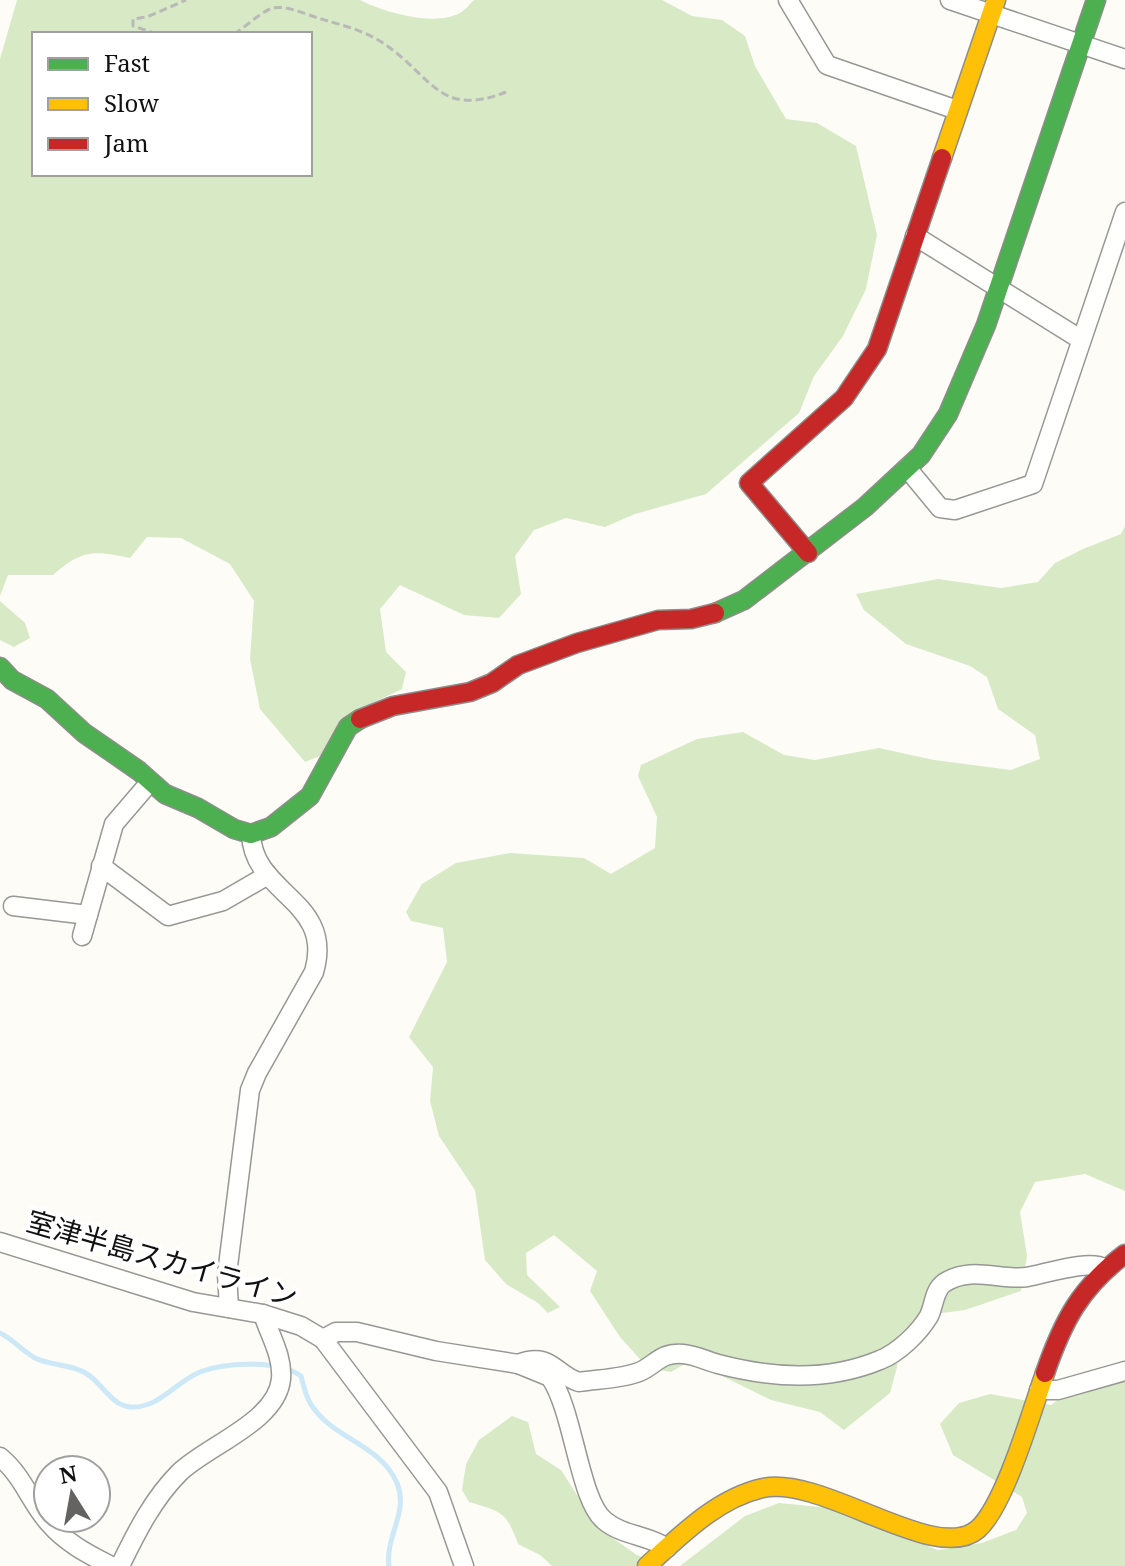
<svg xmlns="http://www.w3.org/2000/svg" width="1125" height="1566" viewBox="0 0 1125 1566" font-family="'Noto Serif','Noto Sans JP',serif">
  <style>
    .forest { fill: #d8eac5; fill-rule: evenodd }
    .lines { fill: none; stroke-linecap: round; stroke-linejoin: round }
    .stream { stroke: #cde8f7; stroke-width: 5 }
    .street-casing { stroke: #979795; stroke-width: 21 }
    .fast-casing { stroke: #8e8d8b; stroke-width: 21 }
    .slow-casing { stroke: #8e8d8b; stroke-width: 21 }
    .jam-casing { stroke: #8e8d8b; stroke-width: 21 }
    .path { stroke: #b9b9b8; stroke-width: 3; stroke-dasharray: 8 4; stroke-linecap: butt }
    .street { stroke: #fffffe; stroke-width: 18 }
    .fast { stroke: #4caf50; stroke-width: 18 }
    .slow { stroke: #ffc107; stroke-width: 18 }
    .jam { stroke: #c62828; stroke-width: 18 }
    .labels { text-anchor: middle; stroke-width: 8; stroke-linejoin: round; paint-order: stroke }
    .street-label { font-size: 28px; fill: #111; stroke: #fff }
  </style>
  <rect width="100%" height="100%" fill="#fdfcf7"/>
  <g class="forest">
    <path d="M 17,0 L 360,0 C 383,12 435,27 460,13 C 465,10 470,4 474,0 L 662,0 L 692,16 L 722,20 L 745,36 L 755,66 L 786,119 L 817,123 L 856,146 L 877,235 L 866,289 L 843,336 L 814,376 L 799,413 L 706,494 L 635,514 L 605,527 L 566,518 L 534,530 L 515,556 L 521,594 L 499,618 L 464,615 L 400,585 L 380,609 L 386,652 L 406,672 L 402,689 L 360,709 L 320,756 L 305,762 L 260,709 L 250,659 L 254,601 L 230,564 L 181,538 L 147,537 L 130,558 C 92,550 82,550 53,575 L 8,575 L 0,596 L 0,59 ZM 34,34 L 310,34 L 310,174 L 34,174 Z"/>
    <polygon points="1125,526 1125,1191 1085,1174 1035,1182 1020,1212 1027,1256 1021,1291 965,1310 919,1316 899,1335 897,1367 890,1393 844,1430 820,1412 771,1400 724,1377 703,1363 683,1365 671,1372 648,1368 620,1337 590,1291 597,1271 554,1235 526,1253 527,1275 560,1307 548,1313 538,1303 506,1284 485,1260 475,1190 439,1136 430,1101 433,1067 409,1037 447,962 443,928 411,921 406,912 422,884 456,863 510,853 584,858 611,874 655,848 657,817 638,776 641,765 697,739 743,732 784,755 815,760 879,748 934,760 1011,770 1040,759 1035,735 998,709 987,677 970,666 906,644 864,610 856,594 938,579 1001,588 1038,582 1055,563 1083,549 1121,534"/>
    <polygon points="0,601 25,623 30,638 14,647 0,640"/>
    <polygon points="1125,1360 1125,1566 680,1566 745,1516 779,1503 830,1508 938,1550 982,1543 1016,1530 1027,1513 1022,1497 953,1455 940,1424 959,1403 990,1394 1051,1405 1067,1393 1066,1382"/>
    <path d="M 512,1416 L 528,1422 L 536,1454 L 561,1470 L 598,1528 L 637,1555 L 663,1566 L 552,1566 L 540,1555 L 518,1544 C 506,1511 502,1512 469,1502 L 462,1490 L 466,1464 L 479,1440 Z"/>
  </g>
  <g class="lines">
    <path class="stream" d="M 0,1333 C 13,1339 22,1351 35,1358 C 51,1366 73,1364 87,1374 C 102,1383 111,1405 130,1407 C 159,1409 175,1382 200,1372 C 226,1362 278,1360 301,1376 C 304,1388 307,1401 315,1410 C 337,1439 381,1446 397,1483 C 409,1513 385,1536 389,1566"/>
    <defs>
      <g id="street">
        <polyline points="788,0 827,65 957,110"/>
        <polyline points="950,0 1125,59"/>
        <polyline points="915,236 1080,339"/>
        <polyline points="907,468 940,508 955,510 1033,484 1125,212"/>
        <polyline points="101,866 168,916 223,901 268,875"/>
        <polyline points="13,906 88,915"/>
        <polyline points="82,936 114,824 150,782"/>
        <polyline points="0,1242 193,1302 263,1314 301,1326 323,1339 438,1492 464,1566"/>
        <path d="M 229,1308 L 227,1274 L 250,1090 L 257,1073 L 314,972 C 335,900 253,895 251,834"/>
        <path d="M 323,1339 L 336,1332 L 357,1332 L 436,1351 L 518,1364 L 550,1377 C 574,1411 579,1501 605,1521 C 623,1536 649,1535 667,1548"/>
        <path d="M 518,1364 C 551,1351 555,1375 579,1382 C 598,1379 621,1379 639,1372 C 656,1365 660,1352 683,1354 C 696,1355 706,1361 718,1364 C 772,1378 827,1382 880,1360 C 898,1353 919,1333 929,1316 C 934,1306 934,1290 944,1283 C 971,1265 1001,1281 1027,1277 C 1045,1274 1089,1259 1104,1268"/>
        <polyline points="1039,1390 1058,1390 1125,1371"/>
        <path d="M 0,1457 C 24,1477 30,1502 49,1523 C 66,1543 88,1554 111,1566"/>
        <path d="M 120,1566 C 136,1533 153,1499 179,1473 C 206,1446 277,1422 281,1379 C 283,1356 270,1336 263,1314"/>
      </g>
      <g id="fast">
        <polyline points="715,613 744,600 865,507 921,455 948,414 986,325 1096,0"/>
        <polyline points="0,667 12,680 47,699 84,733 139,771 165,794 198,808 234,829 251,834 271,827 310,796 348,727 360,719"/>
      </g>
      <g id="slow">
        <polyline points="942,158 996,0"/>
        <path d="M 647,1566 C 680,1536 717,1498 763,1488 C 823,1475 936,1566 978,1529 C 1005,1505 1032,1410 1045,1373"/>
      </g>
      <g id="jam">
        <polyline points="808,553 749,483 844,398 877,349 942,158"/>
        <polyline points="360,719 393,706 470,692 492,683 518,665 577,643 658,620 691,619 715,613"/>
        <path d="M 1045,1373 C 1063,1321 1080,1288 1125,1254"/>
      </g>
    </defs>
    <use href="#street" class="street-casing"/>
    <use href="#fast" class="fast-casing"/>
    <use href="#slow" class="slow-casing"/>
    <use href="#jam" class="jam-casing"/>
    <g class="path">
      <polyline points="157,34 133,26 133,19 147,17 186,0"/>
      <path d="M 234,34 C 244,28 260,13 270,9 C 282,4 300,12 312,16 C 338,25 362,28 386,45 C 433,78 440,118 506,92"/>
    </g>
    <use href="#street" class="street"/>
    <use href="#fast" class="fast"/>
    <use href="#slow" class="slow"/>
    <use href="#jam" class="jam"/>
  </g>
  <g class="labels">
    <g class="street-label">
      <text transform="translate(162 1259) rotate(16)" y="10">室津半島スカイライン</text>
    </g>
  </g>
  <rect x="32" y="32" width="280" height="144" fill="#ffffff" stroke="#a0a0a0" stroke-width="2"/>
  <rect x="48" y="58" width="40" height="12" fill="#4caf50" stroke="#a0a0a0" stroke-width="2"/>
  <text x="104" y="72" font-size="24" fill="#111111">Fast</text>
  <rect x="48" y="98" width="40" height="12" fill="#ffc107" stroke="#a0a0a0" stroke-width="2"/>
  <text x="104" y="112" font-size="24" fill="#111111">Slow</text>
  <rect x="48" y="138" width="40" height="12" fill="#c62828" stroke="#a0a0a0" stroke-width="2"/>
  <text x="104" y="152" font-size="24" fill="#111111">Jam</text>
  <g transform="translate(72 1494) rotate(349)"><circle r="38" fill="#ffffff" stroke="#a0a0a0" stroke-width="2"/>
  <path d="M0-6L14 30L0 20L-14 30Z" fill="#646362"/>
  <text y="-12" font-size="22" font-weight="bold" text-anchor="middle" fill="#111111">N</text>
  </g>
</svg>
